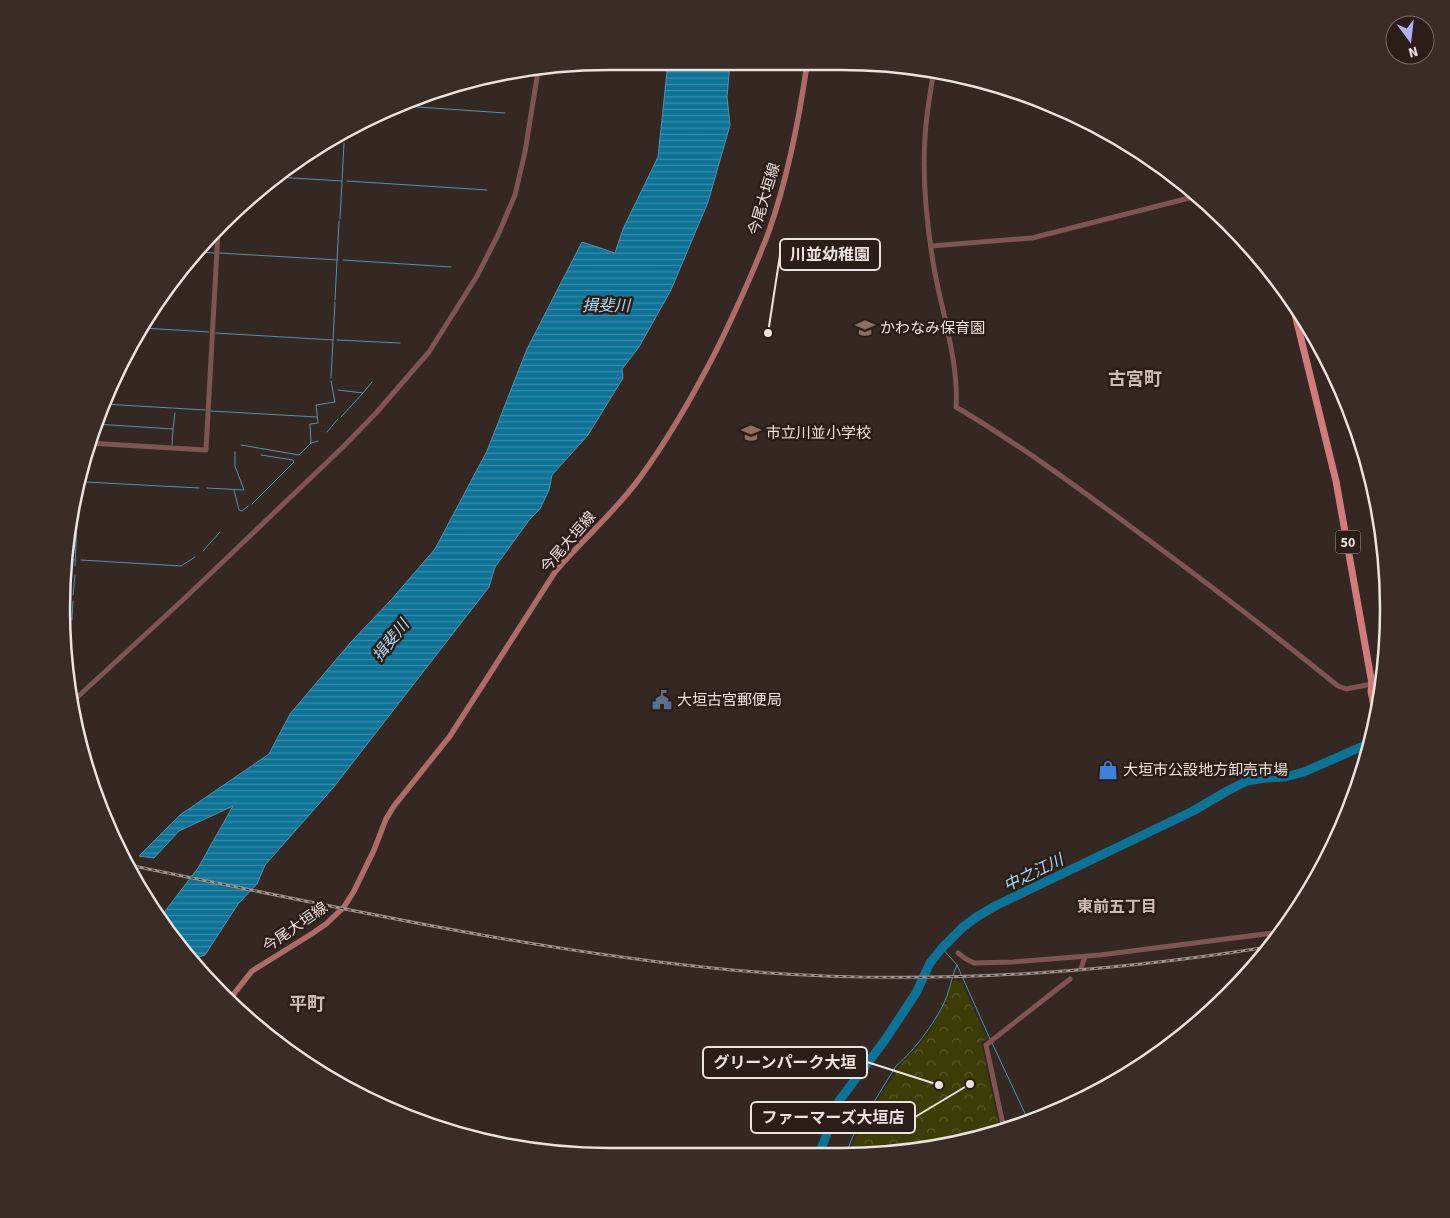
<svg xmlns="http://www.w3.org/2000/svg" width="1450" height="1218" viewBox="0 0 1450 1218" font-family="'Source Sans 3','Noto Sans JP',sans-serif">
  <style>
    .park { fill: url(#park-crowns) }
    .water { fill: url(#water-rules); stroke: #4f94ac }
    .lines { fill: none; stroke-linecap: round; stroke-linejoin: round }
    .stream { stroke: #4f94ac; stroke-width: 1 }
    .river { stroke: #0c7296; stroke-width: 9 }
    .tertiary { stroke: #7e5553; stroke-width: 5 }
    .secondary { stroke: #ad6b69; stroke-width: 5.5 }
    .primary { stroke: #d17c7a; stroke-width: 7 }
    .rail-casing { stroke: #9e938e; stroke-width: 3 }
    .rail { stroke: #2b1d18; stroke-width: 1; stroke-dasharray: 4; stroke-linecap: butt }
    .labels { text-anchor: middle; stroke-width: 5; stroke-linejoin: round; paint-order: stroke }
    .shield { fill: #2b1d18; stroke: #b2a7a3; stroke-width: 1 }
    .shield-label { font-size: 14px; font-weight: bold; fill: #ece2df }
    .street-label { font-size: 15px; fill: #ece2df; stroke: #2b1d18 }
    .poi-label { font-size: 15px; fill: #ece2df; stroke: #2b1d18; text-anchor: start }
    .water-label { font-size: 16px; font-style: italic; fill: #aadcf5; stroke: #2b1d18 }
    .neighbourhood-label { font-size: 16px; font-weight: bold; fill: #cebbb4; stroke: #2b1d18 }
    .quarter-label { font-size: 18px; font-weight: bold; fill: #cebbb4; stroke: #2b1d18 }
    .rim { fill: none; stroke: #ece2df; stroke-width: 2.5 }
    .leader { fill: none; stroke: #ece2df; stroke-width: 2 }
    .callout-dot { fill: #ece2df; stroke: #2b1d18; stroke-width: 2 }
    .callout { fill: #2b1d18; stroke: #ece2df; stroke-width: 2 }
    .callout-label { font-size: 16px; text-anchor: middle; font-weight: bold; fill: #ece2df }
  </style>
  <defs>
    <pattern id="park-crowns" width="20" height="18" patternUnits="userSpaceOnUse" patternTransform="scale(1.25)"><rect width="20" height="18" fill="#3b3d05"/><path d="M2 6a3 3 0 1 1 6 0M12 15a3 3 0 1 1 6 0" fill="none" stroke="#585929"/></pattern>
    <pattern id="water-rules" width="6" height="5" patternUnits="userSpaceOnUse" patternTransform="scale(1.25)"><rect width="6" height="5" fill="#0c7296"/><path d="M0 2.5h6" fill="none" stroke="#3b8ca9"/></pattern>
  </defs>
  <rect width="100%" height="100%" fill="#352721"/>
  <polygon class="park" points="953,981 961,981 987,1039 981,1042 1000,1131 948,1146 847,1156 859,1130 899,1067 928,1034 948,997"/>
  <polygon class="water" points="668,62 730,63 727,97 730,125 708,202 671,290 639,347 622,369 623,378 588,435 552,475 549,490 540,509 530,519 495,567 489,587 333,788 265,865 257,884 238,904 205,955 193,959 159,919 198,868 233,806 179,831 154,858 139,856 180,815 269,754 290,714 351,642 391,600 435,549 487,451 527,349 582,242 615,253 623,229 658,157"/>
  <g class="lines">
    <g class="stream">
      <polyline points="403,106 505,113"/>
      <polyline points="345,140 345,130"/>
      <polyline points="276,177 342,181"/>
      <polyline points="347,181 487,190"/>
      <polyline points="340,219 344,143"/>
      <polyline points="200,252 214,253"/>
      <polyline points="219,253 338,260"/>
      <polyline points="343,260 451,267"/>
      <polyline points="335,300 339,221"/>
      <polyline points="142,328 209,332"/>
      <polyline points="216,333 333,340"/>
      <polyline points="337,340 400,343"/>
      <polyline points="331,378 335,302"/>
      <polyline points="338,390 363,393 341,417"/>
      <polyline points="363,393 372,382"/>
      <polyline points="104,404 205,410"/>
      <polyline points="211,411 317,417"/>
      <polyline points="95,424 173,429 175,413"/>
      <polyline points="327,432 338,419"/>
      <polyline points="311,443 318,441"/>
      <polyline points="172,445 173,429"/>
      <polyline points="241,445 299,455 311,443 310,424 318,423 316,405 335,402 331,381"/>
      <polyline points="85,482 199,488"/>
      <polyline points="207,488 244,490 235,466 235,452"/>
      <polyline points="234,490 239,510 242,511 248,506"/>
      <polyline points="252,504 294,462 293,460 261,455"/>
      <polyline points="78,517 80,486"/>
      <polyline points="203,551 220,532"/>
      <polyline points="65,559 74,560"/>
      <polyline points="81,560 181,566 195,557"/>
      <polyline points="75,566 77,524"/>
      <polyline points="73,595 75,575"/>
      <polyline points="72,620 73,601"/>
      <polyline points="942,948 957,965 990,1039"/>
      <polyline points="992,1043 1029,1122"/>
      <path d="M 845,1156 L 853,1136 L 896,1066 C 915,1050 938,1019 947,996 C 951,985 952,975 957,965"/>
    </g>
    <polyline class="river" points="818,1157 828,1131 832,1115 839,1101 885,1040 916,993 930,963 942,948 963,927 978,916 997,905 1193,811 1229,790 1247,781 1266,778 1285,777 1304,772 1370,743"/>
    <g class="tertiary">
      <path d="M 934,70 C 930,93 926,116 925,138 C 922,181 927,226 934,268 C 942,312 959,363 956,407 C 1022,446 1084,492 1146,538 C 1211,586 1275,635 1338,686 L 1346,689 L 1372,684"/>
      <polyline points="931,246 1032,238 1197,196"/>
      <polyline points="88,443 206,450 218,231"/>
      <polyline points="71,703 186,597 343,447 377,412 429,352 477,276 498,235 515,195 525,152 538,71"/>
      <polyline points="958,953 966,959 974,963 1013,962 1100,955 1281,932"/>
      <polyline points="1081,968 1085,957"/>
      <polyline points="1004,1129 986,1045 1070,979"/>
    </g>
    <path class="secondary" d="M 229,1000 L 252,971 L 313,933 L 326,924 L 344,907 L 354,891 L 374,850 L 386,819 L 394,806 L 450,736 L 555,572 C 582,540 614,513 639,479 C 669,438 694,394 717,349 C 736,310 754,271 769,231 C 788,177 799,120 807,64"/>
    <g class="primary">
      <polyline points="1291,298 1336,481 1372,684 1371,691 1377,721"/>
      <polyline points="1372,684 1377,690 1379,703"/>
    </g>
    <defs>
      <path id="rail" d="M 128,865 C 328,905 529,951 732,970 C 911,986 1091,975 1268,947"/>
    </defs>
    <use href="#rail" class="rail-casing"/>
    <use href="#rail" class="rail"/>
  </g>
  <defs>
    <symbol id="school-bare" viewBox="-9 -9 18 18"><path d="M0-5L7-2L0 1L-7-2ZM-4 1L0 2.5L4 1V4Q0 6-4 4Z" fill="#8d6e63" stroke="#2b1d18" stroke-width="2.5" paint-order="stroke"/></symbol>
    <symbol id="civic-bare" viewBox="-9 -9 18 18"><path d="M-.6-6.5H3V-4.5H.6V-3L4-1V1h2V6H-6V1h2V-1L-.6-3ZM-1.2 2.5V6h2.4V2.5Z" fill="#5c6f8a" stroke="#2b1d18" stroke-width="2.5" paint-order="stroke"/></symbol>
    <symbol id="shop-bare" viewBox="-9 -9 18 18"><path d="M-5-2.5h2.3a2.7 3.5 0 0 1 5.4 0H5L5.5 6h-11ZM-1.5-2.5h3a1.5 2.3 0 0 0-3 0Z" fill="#3f7fe0" stroke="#2b1d18" stroke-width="2.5" paint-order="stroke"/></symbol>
  </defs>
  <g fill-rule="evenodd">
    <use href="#school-bare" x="851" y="314" width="28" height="28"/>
    <use href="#school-bare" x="737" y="419" width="28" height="28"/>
    <use href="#civic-bare" x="648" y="686" width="28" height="28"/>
    <use href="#shop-bare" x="1094" y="756" width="28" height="28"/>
  </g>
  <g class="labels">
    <rect class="shield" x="1335.5" y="530.5" width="25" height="23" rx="4"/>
    <g class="shield-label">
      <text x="1348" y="547">50</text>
    </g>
    <g class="street-label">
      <text transform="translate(764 199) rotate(-73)" y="5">今尾大垣線</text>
      <text transform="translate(568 542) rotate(-49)" y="5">今尾大垣線</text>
      <text transform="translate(295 927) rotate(-35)" y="5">今尾大垣線</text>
    </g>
    <g class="poi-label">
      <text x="880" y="333">かわなみ保育園</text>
      <text x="766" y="438">市立川並小学校</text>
      <text x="677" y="705">大垣古宮郵便局</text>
      <text x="1123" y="775">大垣市公設地方卸売市場</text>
    </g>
    <g class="water-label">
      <text x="606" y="311">揖斐川</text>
      <text transform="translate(390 640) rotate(-52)" y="6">揖斐川</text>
      <text transform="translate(1033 872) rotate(-26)" y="6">中之江川</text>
    </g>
    <g class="neighbourhood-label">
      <text x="1117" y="912">東前五丁目</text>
    </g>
    <g class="quarter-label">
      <text x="1135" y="385">古宮町</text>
      <text x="307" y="1010">平町</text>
    </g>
  </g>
  <path d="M0 0H1450V1218H0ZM609 70H841A539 539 0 0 1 1380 609V609A539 539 0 0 1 841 1148H609A539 539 0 0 1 70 609V609A539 539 0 0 1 609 70Z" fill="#3a2d28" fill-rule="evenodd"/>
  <path class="rim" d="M609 70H841A539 539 0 0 1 1380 609V609A539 539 0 0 1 841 1148H609A539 539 0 0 1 70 609V609A539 539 0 0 1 609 70Z"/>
  <path class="leader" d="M768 333L780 255M939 1085L867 1062M970 1084L915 1117"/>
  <g class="callout-dot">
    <circle cx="768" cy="333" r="5"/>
    <circle cx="939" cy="1085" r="5"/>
    <circle cx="970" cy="1084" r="5"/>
  </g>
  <g class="callout">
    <rect x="780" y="239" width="100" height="31" rx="5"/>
    <rect x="703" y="1047" width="164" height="31" rx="5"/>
    <rect x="751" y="1102" width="164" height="31" rx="5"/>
  </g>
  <g class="callout-label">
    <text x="830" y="260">川並幼稚園</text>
    <text x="785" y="1068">グリーンパーク大垣</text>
    <text x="833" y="1123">ファーマーズ大垣店</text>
  </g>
  <g transform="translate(1410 40) rotate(165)"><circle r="24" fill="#2b1d18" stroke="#786c68"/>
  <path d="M0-4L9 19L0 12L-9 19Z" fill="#b6acf8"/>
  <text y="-8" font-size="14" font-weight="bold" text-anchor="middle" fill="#ece2df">N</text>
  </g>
</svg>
